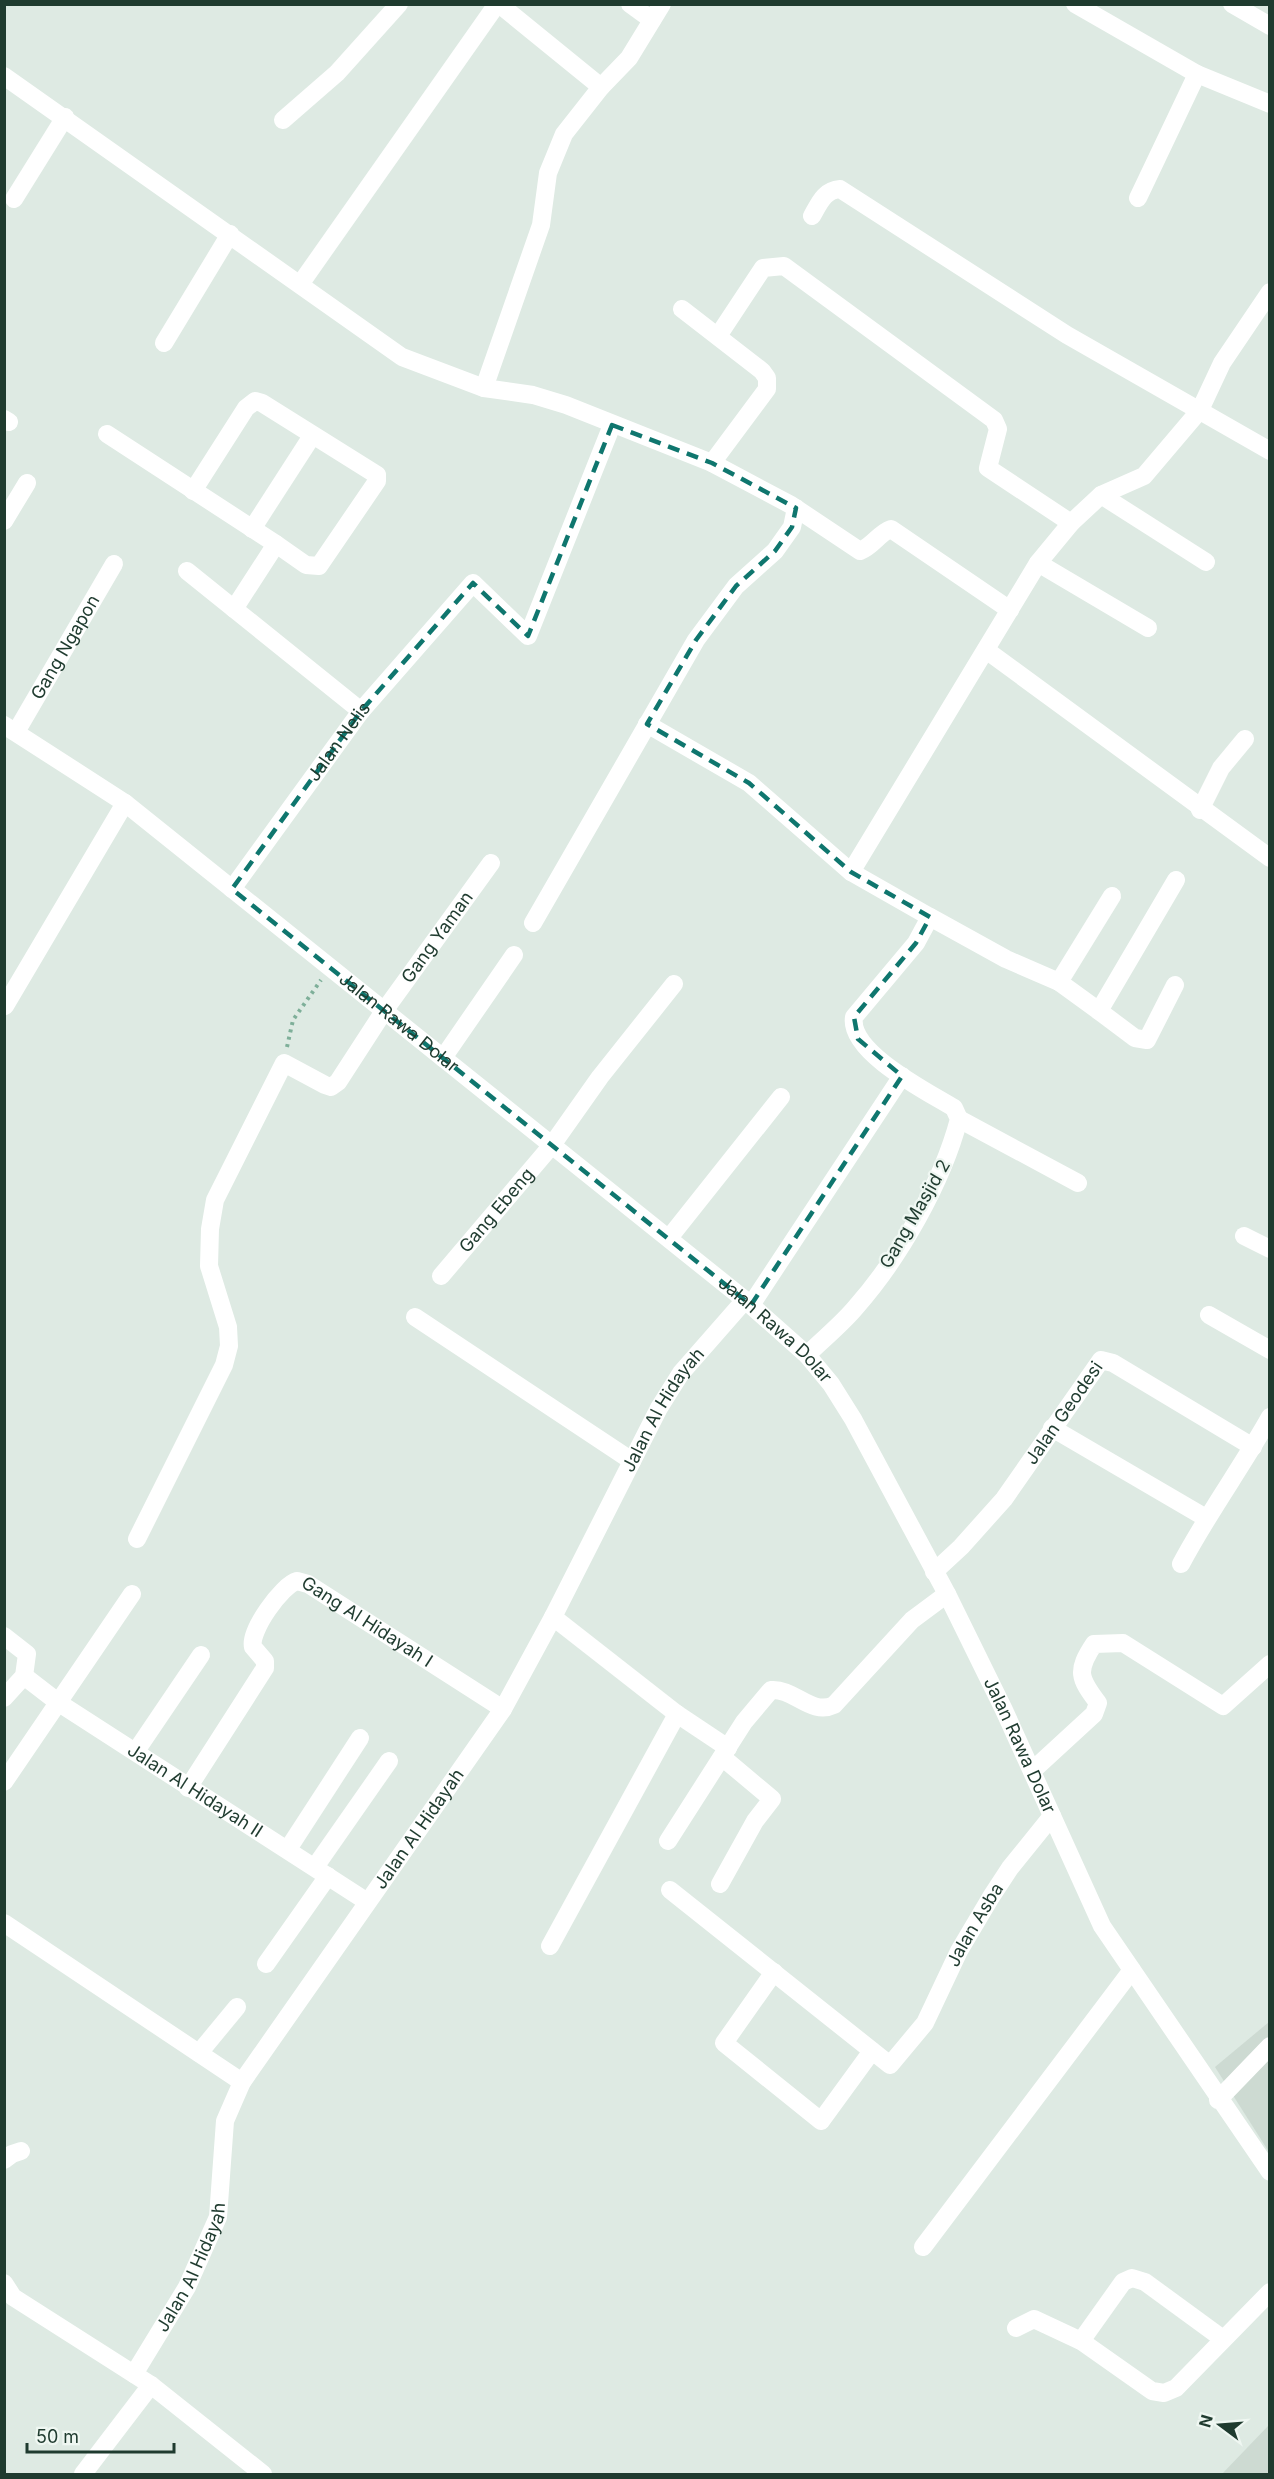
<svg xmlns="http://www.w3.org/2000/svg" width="1274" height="2479" viewBox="0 0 1274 2479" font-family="Inter,sans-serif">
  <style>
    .built { fill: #cddad2 }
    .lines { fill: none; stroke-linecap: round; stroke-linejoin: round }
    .path { stroke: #7eaf99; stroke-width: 4; stroke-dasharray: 3 4.5; stroke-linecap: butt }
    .minor { stroke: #fff; stroke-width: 18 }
    .marked { fill: none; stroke: #0f766e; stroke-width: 4.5; stroke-dasharray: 12 8; stroke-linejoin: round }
    .labels { text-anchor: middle; stroke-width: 4.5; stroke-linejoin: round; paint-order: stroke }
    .street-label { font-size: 18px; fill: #1f3b2f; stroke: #eff7f2 }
  </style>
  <rect width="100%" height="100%" fill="#deeae3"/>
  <g class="built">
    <polygon points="1269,2022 1269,2152 1215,2067"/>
    <polygon points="1269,2425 1269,2474 1222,2474"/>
  </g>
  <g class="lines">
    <polyline class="path" points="287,1047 293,1020 321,980"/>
    <g class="minor">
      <polyline points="499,4 601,87"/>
      <polyline points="630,4 652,20"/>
      <polyline points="1075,4 1197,74"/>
      <polyline points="1232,4 1270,26"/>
      <path d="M 4,76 L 402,357 L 484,388 L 533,395 L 566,405 L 712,463 L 791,505 L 860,551 C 873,546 879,533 891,529 L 1010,610"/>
      <polyline points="283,120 337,73 399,4"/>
      <polyline points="1138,198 1197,74 1270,104"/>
      <polyline points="14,199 65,117"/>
      <path d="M 812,216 C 819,204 824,190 840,189 L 1067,335 L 1270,451"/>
      <polyline points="301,283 497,4"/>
      <polyline points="682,309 762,371 767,378 767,389 712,463"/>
      <polyline points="718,336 763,268 784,266 994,420 998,429 988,468 1071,523"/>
      <polyline points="164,343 230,234"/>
      <polyline points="484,388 541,225 548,173 564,134 601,87 629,58 662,4"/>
      <polyline points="4,419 9,422"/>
      <polyline points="107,434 276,544 234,609"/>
      <polyline points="193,491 246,408 255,401 262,403 377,475 377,481 319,566 306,565 276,544"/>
      <polyline points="1101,495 1206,562"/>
      <polyline points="4,521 27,483"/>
      <polyline points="252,529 312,436"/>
      <polyline points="1038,563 1148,628"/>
      <polyline points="187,571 361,711"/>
      <polyline points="986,650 1270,858"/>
      <path d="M 647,724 L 749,783 L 851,872 L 930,917 L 916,943 L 854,1017 C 848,1052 928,1092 954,1108 L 959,1119 C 942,1183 900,1257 856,1307 C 842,1324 823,1339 807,1355"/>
      <path id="s1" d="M 4,725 L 125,803 L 745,1300 L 807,1355 L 831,1384 L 853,1419 L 947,1594 L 1004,1710 L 1102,1926 L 1270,2172"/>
      <path id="s2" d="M 16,732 L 114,564"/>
      <polyline points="1200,810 1221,768 1245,739"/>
      <polyline points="851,872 1038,563 1071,523 1101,495 1144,476 1200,410 1222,363 1270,292"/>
      <path id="s3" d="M 232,889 L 361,711 L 473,583 L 528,636 L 612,425"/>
      <polyline points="930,917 1006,959 1059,982 1099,1011 1176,880"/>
      <polyline points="533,923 696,640 736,586 775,551 792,527 796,508"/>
      <polyline points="1059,982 1112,896"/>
      <polyline points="5,1006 125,803"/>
      <polyline points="1099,1011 1135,1038 1147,1040 1175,985"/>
      <polyline points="443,1058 514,955"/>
      <polyline points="959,1119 1078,1183"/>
      <polyline points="1244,1236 1270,1249"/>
      <polyline points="669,1238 781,1097"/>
      <path id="s4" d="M 441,1276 L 552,1145 L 600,1077 L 674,984"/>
      <polyline points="751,1305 902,1076"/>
      <polyline points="1209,1315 1270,1350"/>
      <polyline points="415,1317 632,1461"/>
      <polyline points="1052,1428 1206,1518"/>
      <path id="s5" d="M 137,1539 L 224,1365 L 229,1346 L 228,1327 L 209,1266 L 210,1229 L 215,1200 L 284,1063 L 325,1085 L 331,1087 L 338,1082 L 384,1011 L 491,863"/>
      <path d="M 1181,1564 C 1208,1513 1242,1467 1270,1417"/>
      <path id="s6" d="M 934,1572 L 961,1547 L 1004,1499 L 1101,1360 L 1113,1363 L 1253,1447"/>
      <polyline points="553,1617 677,1714 728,1748"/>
      <polyline points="4,1636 27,1654 24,1676 4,1698"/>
      <path id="s7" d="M 24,1676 L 59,1703 L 366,1901"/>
      <polyline points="136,1751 201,1655"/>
      <path d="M 1032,1771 L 1094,1714 L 1098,1703 C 1079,1678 1076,1671 1094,1644 L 1123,1643 L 1223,1706 L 1270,1664"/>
      <polyline points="4,1782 132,1594"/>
      <path id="s8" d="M 188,1788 L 265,1668 L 265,1661 L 253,1647 C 249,1631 282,1585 297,1581 L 308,1584 L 503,1709"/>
      <path d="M 668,1841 L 744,1722 L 771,1690 C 794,1688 811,1716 834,1705 L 912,1620 L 947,1594"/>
      <polyline points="288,1849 360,1738"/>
      <polyline points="315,1867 389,1761"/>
      <polyline points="720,1884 755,1821 772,1799 722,1757"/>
      <path id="s9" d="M 670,1890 L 890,2065 L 925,2023 L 959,1951 L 991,1897 L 1010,1868 L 1052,1816"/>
      <polyline points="4,1923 242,2082"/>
      <polyline points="550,1946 677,1714"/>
      <polyline points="266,1964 328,1876"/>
      <polyline points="774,1972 724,2043 821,2121 872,2051"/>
      <polyline points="199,2053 237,2007"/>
      <polyline points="1218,2100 1270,2046"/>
      <polyline points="4,2160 12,2154 21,2151"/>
      <polyline points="923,2247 1132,1970"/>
      <polyline points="4,2283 13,2297 151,2385 263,2474"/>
      <polyline points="1016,2328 1034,2319 1081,2341 1152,2391 1164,2393 1176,2388 1270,2292"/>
      <polyline points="1081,2341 1123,2282 1132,2278 1145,2282 1223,2339"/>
      <path id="s10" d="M 134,2374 L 187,2287 L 218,2217 L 225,2121 L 242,2082 L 503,1709 L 553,1617 L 659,1408 L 681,1373 L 745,1300"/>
      <polyline points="83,2474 151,2385"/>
    </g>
  </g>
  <path class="marked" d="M 612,425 L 712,463 L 796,508 L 792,527 L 775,551 L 736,586 L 696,640 L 647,724 L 749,783 L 851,872 L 930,917 L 916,943 L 854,1017 L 858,1039 L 902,1076 L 751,1305 L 232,889 L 361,711 L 473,583 L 528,636 Z"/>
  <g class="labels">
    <g class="street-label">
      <text dy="6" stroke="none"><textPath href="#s2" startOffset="98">Gang Ngapon</textPath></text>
      <text dy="6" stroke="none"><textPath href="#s3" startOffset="182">Jalan Nelis</textPath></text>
      <text dy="6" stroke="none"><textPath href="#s5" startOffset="754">Gang Yaman</textPath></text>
      <text dy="6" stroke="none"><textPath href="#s1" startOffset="495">Jalan Rawa Dolar</textPath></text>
      <text dy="6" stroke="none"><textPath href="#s4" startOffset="86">Gang Ebeng</textPath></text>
      <text transform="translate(915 1214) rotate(-60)" y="6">Gang Masjid 2</text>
      <text dy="6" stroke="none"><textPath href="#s1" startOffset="981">Jalan Rawa Dolar</textPath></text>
      <text dy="6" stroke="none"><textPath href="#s10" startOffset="1112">Jalan Al Hidayah</textPath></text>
      <text dy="6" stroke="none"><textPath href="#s6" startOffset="206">Jalan Geodesi</textPath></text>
      <text dy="6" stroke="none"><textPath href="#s8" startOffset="332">Gang Al Hidayah I</textPath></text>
      <text dy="6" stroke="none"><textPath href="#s1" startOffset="1467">Jalan Rawa Dolar</textPath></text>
      <text dy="6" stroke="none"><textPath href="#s7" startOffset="206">Jalan Al Hidayah II</textPath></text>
      <text dy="6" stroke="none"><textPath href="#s10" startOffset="626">Jalan Al Hidayah</textPath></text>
      <text dy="6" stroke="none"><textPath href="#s9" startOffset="446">Jalan Asba</textPath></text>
      <text dy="6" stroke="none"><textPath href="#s10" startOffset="122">Jalan Al Hidayah</textPath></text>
    </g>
  </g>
  <rect width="1274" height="2479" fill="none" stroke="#1f3b2f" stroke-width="12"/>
  <g transform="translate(1220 2425) rotate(286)" stroke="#eff7f2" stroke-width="4.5" paint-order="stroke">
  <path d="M0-4.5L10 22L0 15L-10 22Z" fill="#1f3b2f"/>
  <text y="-9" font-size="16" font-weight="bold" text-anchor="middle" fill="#1f3b2f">N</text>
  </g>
  <path d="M27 2443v9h147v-9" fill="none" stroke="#1f3b2f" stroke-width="3"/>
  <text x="36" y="2443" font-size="18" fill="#1f3b2f" stroke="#eff7f2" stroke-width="4.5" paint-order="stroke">50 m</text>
</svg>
